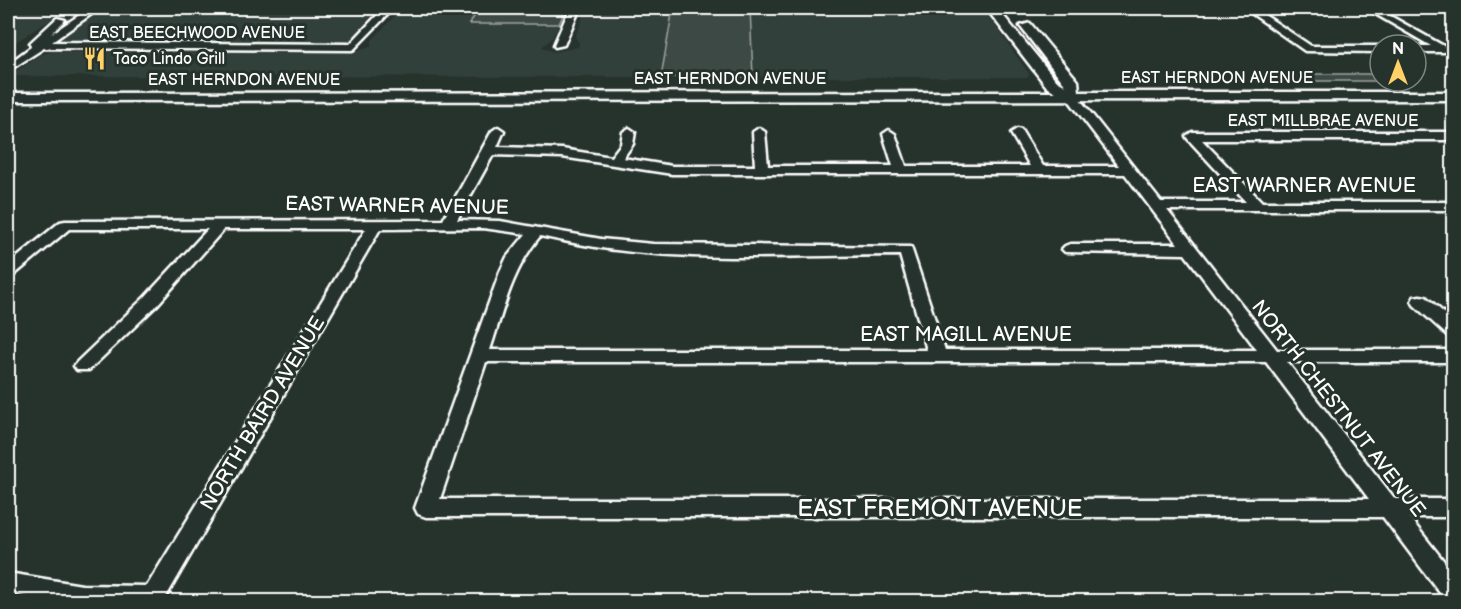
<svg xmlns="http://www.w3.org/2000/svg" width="1461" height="609" viewBox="0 0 1461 609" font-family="'Balsamiq Sans',sans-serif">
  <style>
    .built { fill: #333f3a }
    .green { fill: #3e4944; stroke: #9ea4a2; stroke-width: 1.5 }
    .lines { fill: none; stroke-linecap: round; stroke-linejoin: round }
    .minor-casing { stroke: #fff; stroke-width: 5 }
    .major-casing { stroke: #fff; stroke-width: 5 }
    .minor { fill: #26332d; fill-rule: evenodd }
    .major { fill: #26332d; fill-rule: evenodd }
    .labels { text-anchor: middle; stroke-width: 6; stroke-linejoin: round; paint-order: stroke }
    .far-street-label { font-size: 16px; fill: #fff; stroke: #26332d }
    .far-poi-label { font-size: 16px; fill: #fff; stroke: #26332d; text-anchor: start }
    .street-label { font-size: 20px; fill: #fff; stroke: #26332d }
    .near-street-label { font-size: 24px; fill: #fff; stroke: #26332d }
  </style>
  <rect width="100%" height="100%" fill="#26332d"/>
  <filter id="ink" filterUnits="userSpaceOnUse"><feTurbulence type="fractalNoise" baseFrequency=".0167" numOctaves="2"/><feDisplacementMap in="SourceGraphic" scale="12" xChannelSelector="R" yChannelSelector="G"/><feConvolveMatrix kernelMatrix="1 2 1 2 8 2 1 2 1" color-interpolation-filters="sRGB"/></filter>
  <g filter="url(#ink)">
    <g class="built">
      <polygon points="8,8 69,8 8,47"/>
      <polygon points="105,8 379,8 349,41 341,43 60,43 56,41"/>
      <polygon points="402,8 480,8 470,24 559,24 553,37 542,47 554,52 578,47 579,43 575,37 587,8 673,8 661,77 8,76 43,54 51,52 354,52 372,45 372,40"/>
      <polygon points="750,8 980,8 987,14 1030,75 1027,77 753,77"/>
    </g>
    <g class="green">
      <polygon points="480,8 566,8 559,24 469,24"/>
      <polygon points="673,8 750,8 753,77 661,77"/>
      <polygon points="1285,74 1380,74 1380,81 1293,81"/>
    </g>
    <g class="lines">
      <defs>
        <g id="minor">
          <polygon points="90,8 100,8 52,42 350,44 384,8 394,8 353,50 44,48 8,71 8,64 31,47 30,43 57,18 65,20 51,34"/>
          <polygon points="570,8 580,8 564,45 555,47 554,45"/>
          <polygon points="1244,8 1254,8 1311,46 1380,46 1380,52 1305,51"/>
          <polygon points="1365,8 1376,8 1449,49 1444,52 1416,52 1416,46 1431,46"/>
          <path d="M 1071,92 L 1075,93 L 1161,202 L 1246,202 L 1188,139 L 1186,136 L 1192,132 L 1454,132 L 1454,140 L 1202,140 L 1262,202 L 1454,202 L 1454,210 L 1167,210 L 1277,350 L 1454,350 L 1454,362 L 1287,362 L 1395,499 L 1454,499 L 1454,517 L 1409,517 L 1454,574 L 1454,602 L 1446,601 L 1383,517 L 426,517 L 418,514 L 415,508 L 500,272 L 507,257 L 526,234 L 483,228 L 380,229 L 163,602 L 53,602 L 8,593 L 8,573 L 82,585 L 147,586 L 366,229 L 224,229 L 157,305 L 89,370 L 77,370 L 74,366 L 77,362 L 145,297 L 208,229 L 69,229 L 14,275 L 8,277 L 8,265 L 60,222 L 65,221 L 443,220 L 492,131 L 498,127 L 504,131 L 497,147 L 562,149 L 611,157 L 621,144 L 623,132 L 629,128 L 635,132 L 633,144 L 623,158 L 672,166 L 755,166 L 753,132 L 759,128 L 765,132 L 768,166 L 893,166 L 883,134 L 889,130 L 895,134 L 906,166 L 1030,166 L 1011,133 L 1017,129 L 1021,130 L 1043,166 L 1119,166 L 1065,95 ZM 493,155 L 562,157 L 672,174 L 1125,174 L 1178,244 L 1070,244 L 1065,246 L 1062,249 L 1065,252 L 1185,254 L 1257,350 L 945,350 L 911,247 L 653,244 L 601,239 L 500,221 L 457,220 ZM 540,236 C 565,241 590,247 616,250 C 710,262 806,255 900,255 L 927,350 L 490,350 C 504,308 511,272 540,236 ZM 486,362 L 1266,362 L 1369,499 L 440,499 Z"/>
          <polygon points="1420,296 1426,297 1454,322 1454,337 1448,336 1414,305 1412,301 1414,297"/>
        </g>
        <polygon id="major" points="986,8 997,8 1057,81 1066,86 1020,26 1030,23 1078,81 1079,92 1454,92 1454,100 8,101 8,93 1056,92 1047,87"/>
      </defs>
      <use href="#minor" class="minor-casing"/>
      <use href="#major" class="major-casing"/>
      <use href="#minor" class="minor"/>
      <use href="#major" class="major"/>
    </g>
  </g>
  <defs>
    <symbol id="restaurant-bare" viewBox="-9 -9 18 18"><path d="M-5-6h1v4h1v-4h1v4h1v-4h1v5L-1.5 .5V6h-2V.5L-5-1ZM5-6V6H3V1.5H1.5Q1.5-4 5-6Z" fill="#ffd166" stroke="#26332d" stroke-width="2.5" paint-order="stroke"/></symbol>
  </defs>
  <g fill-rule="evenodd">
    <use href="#restaurant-bare" x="78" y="42" width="33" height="33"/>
  </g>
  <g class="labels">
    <g class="far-street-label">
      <text x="197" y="38">EAST BEECHWOOD AVENUE</text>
      <text x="1217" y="83">EAST HERNDON AVENUE</text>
      <text x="730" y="84">EAST HERNDON AVENUE</text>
      <text x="244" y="85">EAST HERNDON AVENUE</text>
      <text x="1323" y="126">EAST MILLBRAE AVENUE</text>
    </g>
    <g class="far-poi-label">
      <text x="113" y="64">Taco Lindo Grill</text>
    </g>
    <g class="street-label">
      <text x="1304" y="192">EAST WARNER AVENUE</text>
      <text transform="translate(397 205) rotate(1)" y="7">EAST WARNER AVENUE</text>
      <text x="966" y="341">EAST MAGILL AVENUE</text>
      <text transform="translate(1339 408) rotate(52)" y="7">NORTH CHESTNUT AVENUE</text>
      <text transform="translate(262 413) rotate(-59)" y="7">NORTH BAIRD AVENUE</text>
    </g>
    <g class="near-street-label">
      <text x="940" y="516">EAST FREMONT AVENUE</text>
    </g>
  </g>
  <rect width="1461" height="609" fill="none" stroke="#26332d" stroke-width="30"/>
  <rect x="15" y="15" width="1431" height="579" fill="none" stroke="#fff" stroke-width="2" filter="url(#ink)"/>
  <g transform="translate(1398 63)"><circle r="28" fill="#26332d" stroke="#7d8581" stroke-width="1.5"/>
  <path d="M0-4.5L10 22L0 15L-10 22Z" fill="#ffd166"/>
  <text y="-9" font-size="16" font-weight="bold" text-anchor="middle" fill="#ffffff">N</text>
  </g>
</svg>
